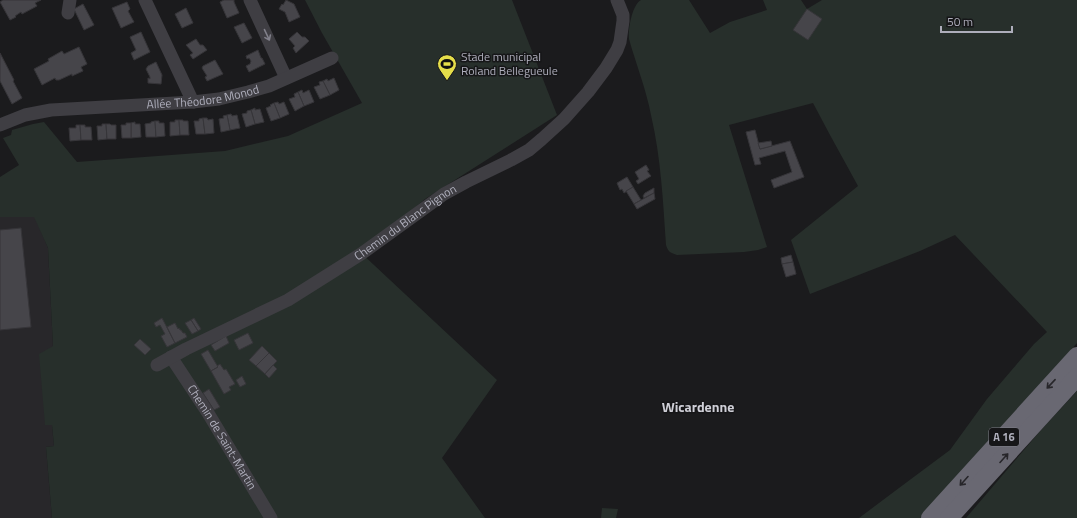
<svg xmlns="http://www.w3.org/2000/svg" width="1077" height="518" viewBox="0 0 1077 518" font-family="'Titillium Web',sans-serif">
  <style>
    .built { fill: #28272a }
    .green { fill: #272f2b }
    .building { fill: #46454a; stroke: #363539 }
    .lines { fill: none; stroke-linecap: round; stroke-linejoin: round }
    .minor { stroke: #3f3e43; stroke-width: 13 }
    .highway { stroke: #696872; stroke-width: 18 }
    .oneway { stroke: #82818b }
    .oneway2 { stroke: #27262a }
    .labels { text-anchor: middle; stroke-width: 3; stroke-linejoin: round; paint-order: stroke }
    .shield { fill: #161618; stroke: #80808a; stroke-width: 1 }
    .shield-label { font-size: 11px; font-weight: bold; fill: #aeaebb }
    .poi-label { font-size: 12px; fill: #aeaebb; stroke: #161618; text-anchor: start }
    .street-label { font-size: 12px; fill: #aeaebb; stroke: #161618 }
    .quarter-label { font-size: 14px; font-weight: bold; fill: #cfcfd7; stroke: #161618 }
  </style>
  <rect width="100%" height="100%" fill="#1b1b1d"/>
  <polygon class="built" points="0,217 35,217 48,248 53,346 45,424 52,425 54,446 46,447 52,518 0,518"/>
  <g class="green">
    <polygon points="305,0 512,0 557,115 425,199 384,234 359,251 497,380 442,458 485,518 52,518 46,447 54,446 52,425 45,425 39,354 53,346 48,248 34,217 0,217 0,177 19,165 3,138 11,135 12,130 33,124 44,122 77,162 225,151 288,136 362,103 322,33"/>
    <path d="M 641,0 L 689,0 L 710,33 L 730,22 L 767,10 L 763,0 L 801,0 L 807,9 L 822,0 L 1077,0 L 1077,343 L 922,518 L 859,518 L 903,485 L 950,450 L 987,399 L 1034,344 L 1047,332 L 955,235 L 920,251 L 810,294 L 791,240 L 858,186 L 830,135 L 813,103 L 729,125 L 767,247 L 758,250 L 744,252 L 677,255 C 671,253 668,252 666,245 C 663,201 661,158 651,115 C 646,89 636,64 629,39 C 628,29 632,5 641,0 Z"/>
    <polygon points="1077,391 1077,518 966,518 1041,430"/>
    <polygon points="602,508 618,509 616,518 601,518"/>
  </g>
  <g class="building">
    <polygon points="3,0 41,0 35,3 37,6 22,14 21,12 15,16 16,17 10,20 0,2"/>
    <polygon points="224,0 234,0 234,2 239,13 227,18 220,2"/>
    <polygon points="286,0 294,4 300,17 289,22 285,12 279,9 282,4 283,5"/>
    <polygon points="127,2 130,9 128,11 134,22 121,28 112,8"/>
    <polygon points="83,4 94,25 84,30 74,9"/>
    <polygon points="186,8 193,23 182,28 175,14"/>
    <polygon points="807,9 822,19 808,40 793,30"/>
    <polygon points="244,23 252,38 242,43 234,27"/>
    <polygon points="141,32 150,52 134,60 131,53 136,50 130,37"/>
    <polygon points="297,32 302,37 305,37 309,41 296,53 293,48 295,46 289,39"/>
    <polygon points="196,39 200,45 203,45 207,50 193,59 190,55 193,53 186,45"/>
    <polygon points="79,47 87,64 81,67 83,71 72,76 72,74 59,80 56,80 55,78 42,85 34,69 49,61 48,59 62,51 64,54"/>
    <polygon points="258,50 261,58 262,58 265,64 249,72 246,66 250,64 251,61 249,58 247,59 246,56"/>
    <polygon points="0,53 14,80 13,81 22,98 12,104 0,81"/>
    <polygon points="215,60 223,74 207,81 205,77 207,76 202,68 203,66"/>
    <polygon points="156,62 162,75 161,84 148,83 148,78 150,79 150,77 146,69 148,66"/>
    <polygon points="334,78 339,90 330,95 323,81 327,79 328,81"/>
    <polygon points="323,81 330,95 320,99 314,87 320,85 319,82"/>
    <polygon points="302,90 303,93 309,90 314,102 304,106 298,92"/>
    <polygon points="298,92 304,106 295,111 289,99 295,97 294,94"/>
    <polygon points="278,102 279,104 284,102 289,114 280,118 274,103"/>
    <polygon points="274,103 280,118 271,121 266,108 271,106 270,105"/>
    <polygon points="255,108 255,110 260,109 264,122 255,124 251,110"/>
    <polygon points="251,110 255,124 246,127 242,114 247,113 247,111"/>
    <polygon points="231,114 232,116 237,115 240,128 230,130 227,115"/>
    <polygon points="227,115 230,130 221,132 219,119 224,118 223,116"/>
    <polygon points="203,118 205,134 196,134 194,121 199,121 199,119"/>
    <polygon points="203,118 207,118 208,120 213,119 214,133 205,134"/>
    <polygon points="175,120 179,120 180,135 170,136 170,122 175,122"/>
    <polygon points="179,120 183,120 183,121 188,121 189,135 180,135"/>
    <polygon points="155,121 156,137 146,137 145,124 151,123 151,122"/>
    <polygon points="155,121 159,121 159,123 164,123 165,136 156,137"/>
    <polygon points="135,122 135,124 140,124 141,137 131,138 131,123"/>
    <polygon points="126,123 131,123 131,138 122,138 121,125 126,125"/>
    <polygon points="102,124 106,124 107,139 98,140 97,126 102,126"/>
    <polygon points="106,124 110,124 111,125 116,125 116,139 107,139"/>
    <polygon points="76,125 80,125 81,140 70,141 69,128 76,128"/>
    <polygon points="80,125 85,125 85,127 91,127 92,140 81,140"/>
    <polygon points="755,130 760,149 790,141 804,177 774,188 771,180 792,172 785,151 759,158 761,164 755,165 746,132"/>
    <polygon points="771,141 772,146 760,149 758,143"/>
    <polygon points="646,165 649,170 647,171 651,176 638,184 636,181 639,179 635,172"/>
    <polygon points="627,177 633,187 624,193 622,189 620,190 617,183"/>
    <polygon points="633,187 641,200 634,204 626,191"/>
    <polygon points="654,188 654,193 644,198 643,196 645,193"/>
    <polygon points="654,193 655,199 637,209 634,204"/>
    <polygon points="21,228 31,327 0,330 0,230"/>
    <polygon points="791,255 793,262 782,264 781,258"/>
    <polygon points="793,262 796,274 786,277 782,264"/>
    <polygon points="162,318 175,343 167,347 161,336 165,334 160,325 156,327 154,323"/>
    <polygon points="194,318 201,329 198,331 191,320"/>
    <polygon points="191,320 198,331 192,334 185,323"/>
    <polygon points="175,323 178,329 179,328 180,330 181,330 183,333 185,333 187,337 175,343 167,327"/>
    <polygon points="248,333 253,343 239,350 234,340"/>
    <polygon points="226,336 229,343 215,351 211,345"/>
    <polygon points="140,339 151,349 145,355 134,345"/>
    <polygon points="262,346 269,353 256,366 249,360"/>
    <polygon points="208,350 218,367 211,371 201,354"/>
    <polygon points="269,353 277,361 265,374 256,366"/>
    <polygon points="220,364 224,370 226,369 235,384 229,387 231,390 224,394 211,371 218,367 217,366"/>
    <polygon points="273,365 277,369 269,378 265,374"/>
    <polygon points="242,376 246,384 240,387 236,380"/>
    <polygon points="209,389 220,407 214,410 203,393"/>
  </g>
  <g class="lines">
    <g class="minor">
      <polyline points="145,0 193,102"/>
      <polyline points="250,0 286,78"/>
      <polyline points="68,13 70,0"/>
      <path id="s1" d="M 0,125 L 25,115 L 51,110 L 193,102 L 219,99 L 248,92 L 269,86 L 332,58"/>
      <path id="s2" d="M 171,357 L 208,413 L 271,518"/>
      <path id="s3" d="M 157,365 L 186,349 L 288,300 L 361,254 L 444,194 L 466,182 L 511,160 L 529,150 L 542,139 L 564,119 L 588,92 L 606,68 L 617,50 L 620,42 L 623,21 L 623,15 L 617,0"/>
    </g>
    <g class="highway">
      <polyline points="930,518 1077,356"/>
      <polyline points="949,518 1077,377"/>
    </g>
  </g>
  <defs><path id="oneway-shaft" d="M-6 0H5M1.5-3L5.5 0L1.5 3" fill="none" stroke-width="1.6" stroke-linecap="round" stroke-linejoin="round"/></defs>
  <use class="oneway" href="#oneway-shaft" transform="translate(267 35) rotate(65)"/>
  <g class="oneway2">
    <use href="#oneway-shaft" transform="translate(1051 384) rotate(133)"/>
    <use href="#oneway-shaft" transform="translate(1004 458) rotate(-48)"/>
    <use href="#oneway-shaft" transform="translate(964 481) rotate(132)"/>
  </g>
  <defs>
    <symbol id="stadium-pin" viewBox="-11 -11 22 30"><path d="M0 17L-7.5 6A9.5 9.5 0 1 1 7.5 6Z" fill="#e5de4a" stroke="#161618"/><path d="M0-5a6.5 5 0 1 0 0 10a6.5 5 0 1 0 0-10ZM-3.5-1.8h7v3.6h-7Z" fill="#111"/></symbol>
  </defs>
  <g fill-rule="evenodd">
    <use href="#stadium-pin" x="436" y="53" width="22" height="30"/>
  </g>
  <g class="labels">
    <rect class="shield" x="989" y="428" width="30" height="18" rx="3"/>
    <g class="shield-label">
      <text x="1004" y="441">A 16</text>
    </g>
    <g class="poi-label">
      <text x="461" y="61">Stade municipal<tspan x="461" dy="14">Roland Bellegueule</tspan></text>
    </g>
    <g class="street-label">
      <text dy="4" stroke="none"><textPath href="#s1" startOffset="206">Allée Théodore Monod</textPath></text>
      <text dy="4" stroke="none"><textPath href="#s3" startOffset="287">Chemin du Blanc Pignon</textPath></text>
      <text dy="4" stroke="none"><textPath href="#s2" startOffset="95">Chemin de Saint-Martin</textPath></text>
    </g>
    <g class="quarter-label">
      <text x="698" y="412">Wicardenne</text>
    </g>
  </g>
  <path d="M941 26v6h71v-6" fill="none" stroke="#aeaebb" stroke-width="2"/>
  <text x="947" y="26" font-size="12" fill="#aeaebb" stroke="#161618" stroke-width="3" paint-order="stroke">50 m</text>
</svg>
